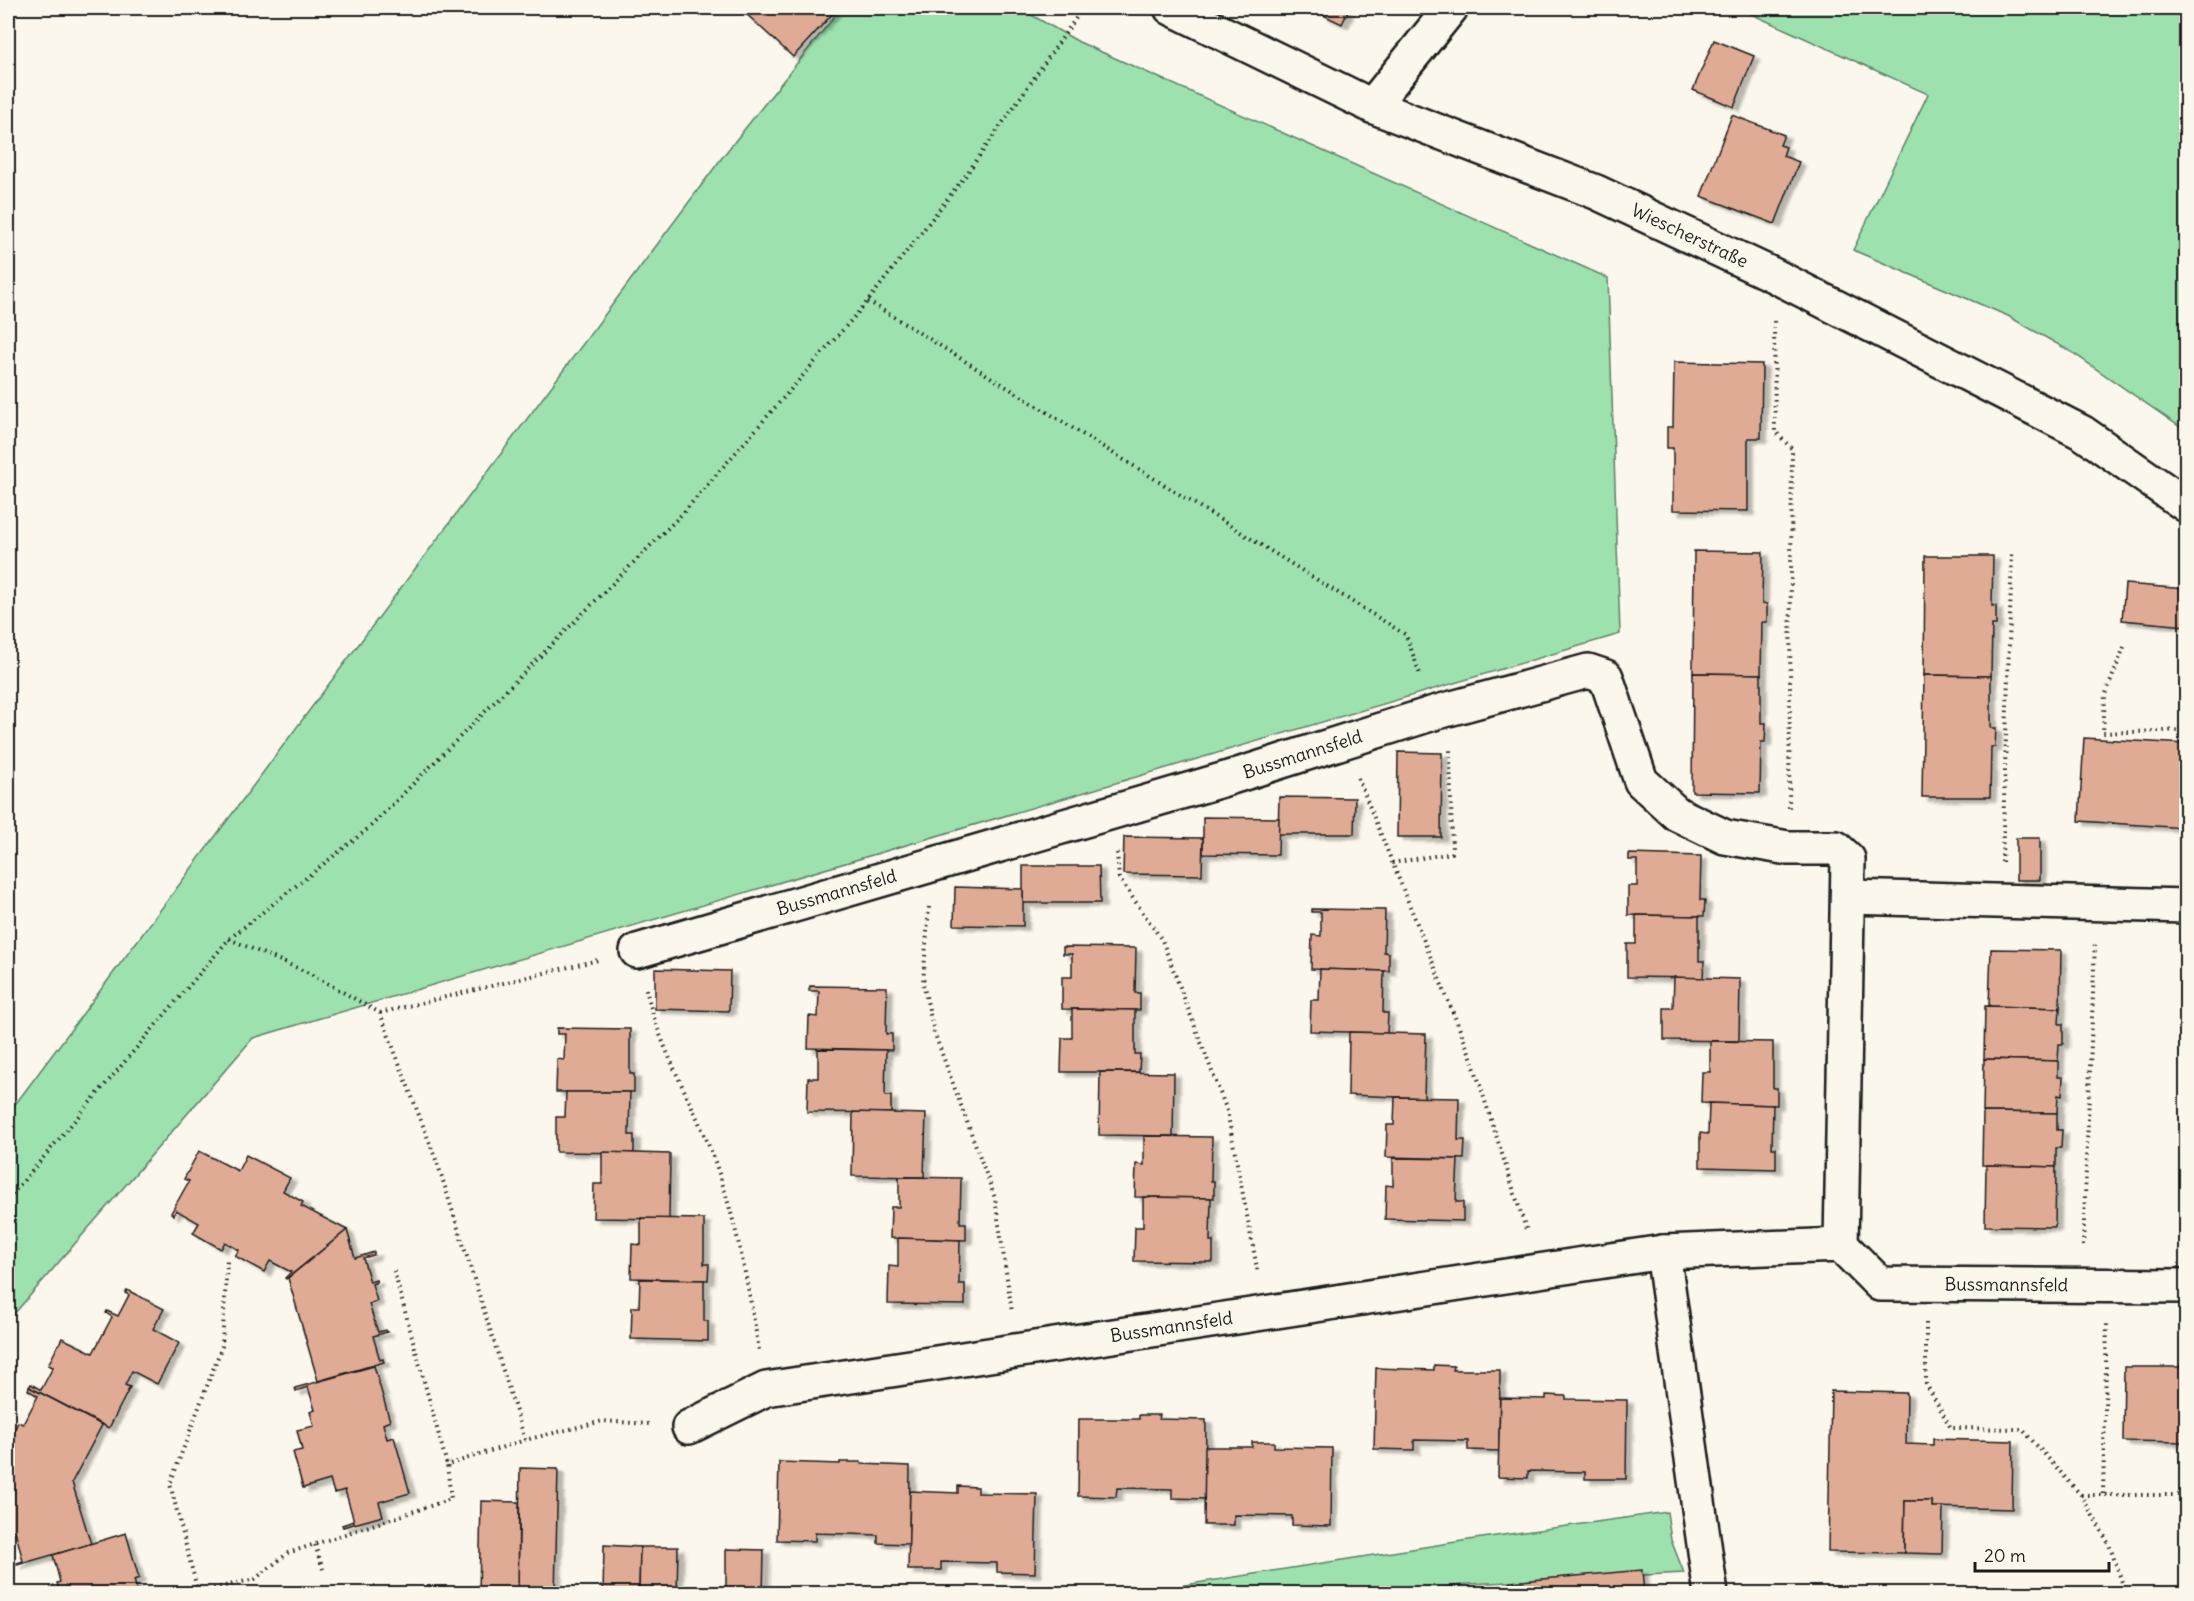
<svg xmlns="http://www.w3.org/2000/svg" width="2194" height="1601" viewBox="0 0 2194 1601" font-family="Delius,sans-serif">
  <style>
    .green { fill: #9de2ae; stroke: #5c7f65; stroke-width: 1.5 }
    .building { fill: #e0ab95; stroke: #1c1c1c; stroke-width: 1.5; filter: url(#shadow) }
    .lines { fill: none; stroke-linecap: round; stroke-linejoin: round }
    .minor-casing { stroke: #1c1c1c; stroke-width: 38 }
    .secondary-casing { stroke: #1c1c1c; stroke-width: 38 }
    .path { stroke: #1c1c1c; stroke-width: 4; stroke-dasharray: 1.5 4.5; stroke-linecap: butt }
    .minor { stroke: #fbf7ec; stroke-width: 33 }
    .secondary { stroke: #fbf7ec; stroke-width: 33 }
    .labels { text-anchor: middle; stroke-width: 5; stroke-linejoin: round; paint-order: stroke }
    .street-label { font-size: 18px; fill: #1c1c1c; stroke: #fbf7ec }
  </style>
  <defs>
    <filter id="shadow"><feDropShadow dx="6" dy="4" stdDeviation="1.5" flood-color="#0004"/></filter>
  </defs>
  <rect width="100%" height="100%" fill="#fbf7ec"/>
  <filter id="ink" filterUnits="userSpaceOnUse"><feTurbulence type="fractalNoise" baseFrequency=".0167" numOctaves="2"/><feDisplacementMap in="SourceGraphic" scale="12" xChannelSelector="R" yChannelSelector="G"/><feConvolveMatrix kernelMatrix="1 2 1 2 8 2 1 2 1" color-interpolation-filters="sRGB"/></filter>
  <g filter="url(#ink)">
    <g class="green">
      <polygon points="841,8 1019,8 1079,42 1608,278 1620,634 253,1038 8,1321 8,1114 724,155"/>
      <polygon points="1738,8 2186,8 2186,431 2073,353 2008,316 1853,250 1928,94"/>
      <polygon points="1667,1512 1671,1540 1684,1573 1469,1584 1404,1593 1128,1594 1475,1539"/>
    </g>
    <g class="building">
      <polygon points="744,8 831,8 835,11 793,57 742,10"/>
      <polygon points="1327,8 1341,8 1348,11 1342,24 1323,15"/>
      <polygon points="1714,40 1754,56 1734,107 1693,90"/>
      <polygon points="1732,115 1784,135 1780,145 1786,147 1783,156 1799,162 1775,224 1701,196"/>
      <polygon points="1674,362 1762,364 1761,438 1748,438 1748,511 1673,510 1673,448 1667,448 1667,427 1673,427"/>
      <polygon points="1694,551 1763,552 1762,603 1767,604 1767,622 1762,622 1761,674 1693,673"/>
      <polygon points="1925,556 1993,556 1992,606 1996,606 1996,625 1992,625 1991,676 1924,675"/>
      <polygon points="2125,584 2186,589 2186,626 2122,620"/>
      <polygon points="1693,673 1761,674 1761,723 1766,723 1765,742 1761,742 1760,793 1692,792"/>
      <polygon points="1924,675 1991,676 1991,728 1996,728 1995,747 1991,747 1990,797 1922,797"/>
      <polygon points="2084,738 2186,744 2186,828 2079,821"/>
      <polygon points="1398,752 1442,753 1441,837 1397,837"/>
      <polygon points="1279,797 1355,798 1354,834 1278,834"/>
      <polygon points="1203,817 1279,818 1278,855 1203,854"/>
      <polygon points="1124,837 1203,838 1202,875 1123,874"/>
      <rect x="2016" y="838" width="24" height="42"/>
      <polygon points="1629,854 1701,856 1700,900 1705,900 1704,916 1628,915 1628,886 1637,886 1637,860 1629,860"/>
      <polygon points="1023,866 1099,866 1100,903 1023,903"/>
      <polygon points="955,887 1023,889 1023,926 954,925"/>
      <polygon points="1312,909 1385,910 1384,952 1389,953 1389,971 1311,969 1312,935 1321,936 1321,912 1312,912"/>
      <polygon points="1636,915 1699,916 1699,961 1704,961 1703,978 1627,977 1627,944 1636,944"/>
      <polygon points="1063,947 1136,948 1135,993 1140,993 1140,1010 1062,1009 1062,977 1072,977 1072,954 1063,954"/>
      <polygon points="1991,949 2061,950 2060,1008 1989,1006"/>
      <polygon points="655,969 730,971 729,1011 655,1009"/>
      <polygon points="1320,969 1384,971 1383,1013 1388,1013 1387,1033 1310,1031 1311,1000 1319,1000"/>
      <polygon points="1674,977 1740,979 1739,1041 1664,1040 1664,1008 1673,1008"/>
      <polygon points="810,986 887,987 886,1034 892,1034 892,1050 808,1048 809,1016 818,1017 819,991 809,991"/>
      <polygon points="1985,1006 2060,1008 2059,1024 2063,1024 2063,1044 2059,1044 2058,1061 1984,1059"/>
      <polygon points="1072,1009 1135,1010 1135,1054 1140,1054 1139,1072 1061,1072 1062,1038 1072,1038"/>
      <polygon points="557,1028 630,1029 630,1074 634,1074 634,1092 556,1092 557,1059 564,1060 565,1034 557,1034"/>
      <polygon points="1349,1032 1426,1034 1424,1098 1348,1095"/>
      <polygon points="1710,1041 1773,1042 1773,1088 1777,1088 1777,1105 1701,1103 1702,1072 1710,1072"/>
      <polygon points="818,1049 886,1050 885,1096 891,1096 891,1113 807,1112 808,1078 818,1078"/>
      <polygon points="1984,1059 2058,1061 2058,1077 2063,1077 2062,1096 2058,1095 2057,1113 1983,1112"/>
      <polygon points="1100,1072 1174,1073 1173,1136 1099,1135"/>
      <polygon points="566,1092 630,1092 629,1135 634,1135 634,1153 556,1152 556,1117 565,1117"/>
      <polygon points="1395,1097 1459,1098 1458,1140 1465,1140 1464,1159 1386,1157 1387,1125 1394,1125"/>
      <polygon points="1709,1103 1773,1105 1772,1148 1776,1148 1776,1169 1700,1167 1700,1133 1708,1134"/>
      <polygon points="853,1112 926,1114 924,1177 852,1176"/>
      <polygon points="1983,1112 2057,1113 2057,1130 2062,1130 2061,1148 2056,1148 2056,1167 1982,1165"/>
      <polygon points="1144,1136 1212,1137 1211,1181 1214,1181 1214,1198 1135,1197 1136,1164 1144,1165"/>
      <polygon points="199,1151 238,1171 246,1155 290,1178 283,1191 303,1202 301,1206 347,1230 286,1279 285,1278 291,1272 270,1261 264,1272 235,1256 239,1250 225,1242 221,1249 193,1233 199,1223 176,1210 174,1215 171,1213 189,1181 184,1179"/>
      <polygon points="602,1152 670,1154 669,1219 593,1218 594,1184 602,1184"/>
      <polygon points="1393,1158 1458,1159 1456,1202 1463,1202 1463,1221 1385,1219 1386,1185 1393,1186"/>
      <polygon points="1986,1165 2056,1167 2055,1227 1985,1226"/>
      <polygon points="899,1177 961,1178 960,1223 966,1223 966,1240 890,1238 891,1207 899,1207"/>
      <polygon points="1143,1197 1211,1198 1210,1241 1213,1241 1213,1262 1134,1261 1135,1227 1143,1227"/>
      <polygon points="641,1218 704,1219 704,1264 709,1264 708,1280 631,1278 632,1244 641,1245"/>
      <polygon points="347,1230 355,1258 374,1252 374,1255 363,1258 370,1282 376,1280 377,1282 372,1284 377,1301 369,1304 378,1332 386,1330 387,1332 373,1336 380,1360 383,1359 384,1362 318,1381 288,1278"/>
      <polygon points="898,1238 960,1240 959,1284 965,1284 965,1305 888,1304 889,1266 898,1267"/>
      <polygon points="640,1279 704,1280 704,1321 708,1321 708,1341 631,1339 632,1307 639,1307"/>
      <polygon points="127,1290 164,1309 153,1329 179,1343 157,1384 132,1371 125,1385 130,1387 109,1428 29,1387 31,1384 41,1390 53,1367 48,1365 62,1338 93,1353 112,1317 106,1313 107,1311 118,1316 129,1295 125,1293"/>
      <polygon points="2181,1364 2186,1364 2186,1442 2123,1441 2124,1367 2181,1367"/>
      <polygon points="1434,1365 1454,1366 1453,1370 1500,1370 1499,1451 1468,1450 1468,1441 1414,1440 1414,1450 1374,1449 1376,1368 1434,1370"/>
      <polygon points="374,1366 390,1421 383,1424 387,1439 394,1437 410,1493 379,1502 383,1516 343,1527 342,1525 354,1521 345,1490 334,1493 330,1480 303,1488 293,1452 302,1450 297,1430 314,1426 310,1412 315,1410 308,1387 296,1391 295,1388"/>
      <polygon points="29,1387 102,1425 72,1482 91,1544 17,1565 17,1563 23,1561 15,1530 10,1532 8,1524 8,1438 10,1439 18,1422 23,1424 38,1396 28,1390"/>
      <polygon points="1831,1391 1907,1393 1906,1444 1933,1445 1933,1439 2013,1441 2012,1509 1932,1507 1932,1501 1905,1501 1904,1553 1828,1552"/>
      <polygon points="1546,1395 1566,1396 1566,1399 1627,1400 1626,1479 1585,1479 1585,1472 1528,1471 1528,1478 1498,1477 1500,1398 1546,1399"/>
      <polygon points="1139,1415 1160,1415 1159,1419 1206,1420 1205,1499 1172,1498 1172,1489 1117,1488 1116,1497 1078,1496 1079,1419 1139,1419"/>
      <polygon points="1252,1442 1274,1442 1274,1447 1332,1448 1331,1526 1292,1525 1292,1516 1234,1515 1234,1525 1204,1525 1205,1447 1252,1447"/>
      <polygon points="779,1462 840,1464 840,1462 861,1462 861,1464 910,1466 909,1544 878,1543 878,1535 815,1533 815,1541 777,1540"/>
      <polygon points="520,1468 558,1469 555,1594 518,1594"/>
      <polygon points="958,1486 978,1487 978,1493 1037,1494 1035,1573 997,1572 997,1563 941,1562 941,1570 908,1570 910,1491 958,1493"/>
      <polygon points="481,1501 519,1502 518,1594 479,1594"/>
      <polygon points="1905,1501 1932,1501 1932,1507 1943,1507 1942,1554 1904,1553"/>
      <polygon points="126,1533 139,1578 134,1580 138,1594 60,1594 57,1583 60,1582 53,1555"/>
      <polygon points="604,1545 640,1547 639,1594 603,1594"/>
      <polygon points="640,1547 678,1547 677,1594 639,1594"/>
      <polygon points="726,1549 764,1550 763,1594 726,1594"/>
      <polygon points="1642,1570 1644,1594 1511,1594 1510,1582"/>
    </g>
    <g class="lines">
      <defs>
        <g id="minor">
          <polyline points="1372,106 1451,8"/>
          <polyline points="1848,897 2186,906"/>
          <path id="s1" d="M 637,951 L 1222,780 L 1434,713 L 1588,671 L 1606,677 L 1641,781 L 1677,814 L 1725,837 L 1788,848 L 1836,848 L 1848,859 L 1841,1245"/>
          <polyline points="1663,1252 1711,1594"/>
          <path id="s2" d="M 689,1427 L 766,1389 L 1663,1252 L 1841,1245 L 1880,1284 L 2186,1286"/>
        </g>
        <g id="secondary">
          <path id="s3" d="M 1171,8 L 1372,106 L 1596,192 L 1773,275 L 2083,433 L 2186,505"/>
        </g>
      </defs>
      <use href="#minor" class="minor-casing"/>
      <use href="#secondary" class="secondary-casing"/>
      <g class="path">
        <polyline points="868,301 1406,635 1421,677"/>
        <polyline points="1774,321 1775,431 1792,449 1789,808"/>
        <polyline points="2124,647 2105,696 2103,733 2186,730"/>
        <polyline points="1358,778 1471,1057 1527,1232"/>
        <polyline points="1117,853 1119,878 1162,940 1227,1111 1258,1273"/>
        <polyline points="2002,862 2012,553"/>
        <polyline points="1392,863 1452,853 1450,749"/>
        <polyline points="929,907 923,983 934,1032 995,1198 1012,1312"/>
        <polyline points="229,939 309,973 380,1013 438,1165 525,1440 603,1421 649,1424"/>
        <path d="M 646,989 C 660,1050 691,1098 712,1154 C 736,1217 748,1284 759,1350"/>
        <polyline points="380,1013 598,960"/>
        <polyline points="8,1199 229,939 369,828 682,514 868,301 966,175 1083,8"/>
        <polyline points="2083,1246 2095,942"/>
        <polyline points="394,1271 447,1465"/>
        <polyline points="1926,1323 1926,1384 1951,1428 2022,1429 2081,1495 2109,1544 2126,1594"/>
        <polyline points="2103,1494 2107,1324"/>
        <polyline points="2081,1495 2186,1495"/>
        <polyline points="315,1545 324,1572"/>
        <polyline points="198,1592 170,1484 222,1346 227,1261"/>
        <polyline points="199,1594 198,1592 255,1579 288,1553 451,1499 447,1465 525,1440"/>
      </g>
      <use href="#minor" class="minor"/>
      <use href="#secondary" class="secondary"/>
    </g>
  </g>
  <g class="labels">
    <g class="street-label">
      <text dy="6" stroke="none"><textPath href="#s3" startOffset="567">Wiescherstraße</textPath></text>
      <text dy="6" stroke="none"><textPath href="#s1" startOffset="694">Bussmannsfeld</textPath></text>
      <text dy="6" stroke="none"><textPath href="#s1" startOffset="208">Bussmannsfeld</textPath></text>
      <text dy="6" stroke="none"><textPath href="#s2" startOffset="1353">Bussmannsfeld</textPath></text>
      <text dy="6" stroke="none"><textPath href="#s2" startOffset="496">Bussmannsfeld</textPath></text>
    </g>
  </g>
  <rect width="2194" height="1601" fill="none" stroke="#fbf7ec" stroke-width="30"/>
  <rect x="15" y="15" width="2164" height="1571" fill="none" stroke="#1c1c1c" stroke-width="2" filter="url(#ink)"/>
  <path d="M1975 1562v9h134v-9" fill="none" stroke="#1c1c1c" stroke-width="3"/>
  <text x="1984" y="1562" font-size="18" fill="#1c1c1c" stroke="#fbf7ec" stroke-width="4.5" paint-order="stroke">20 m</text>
</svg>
